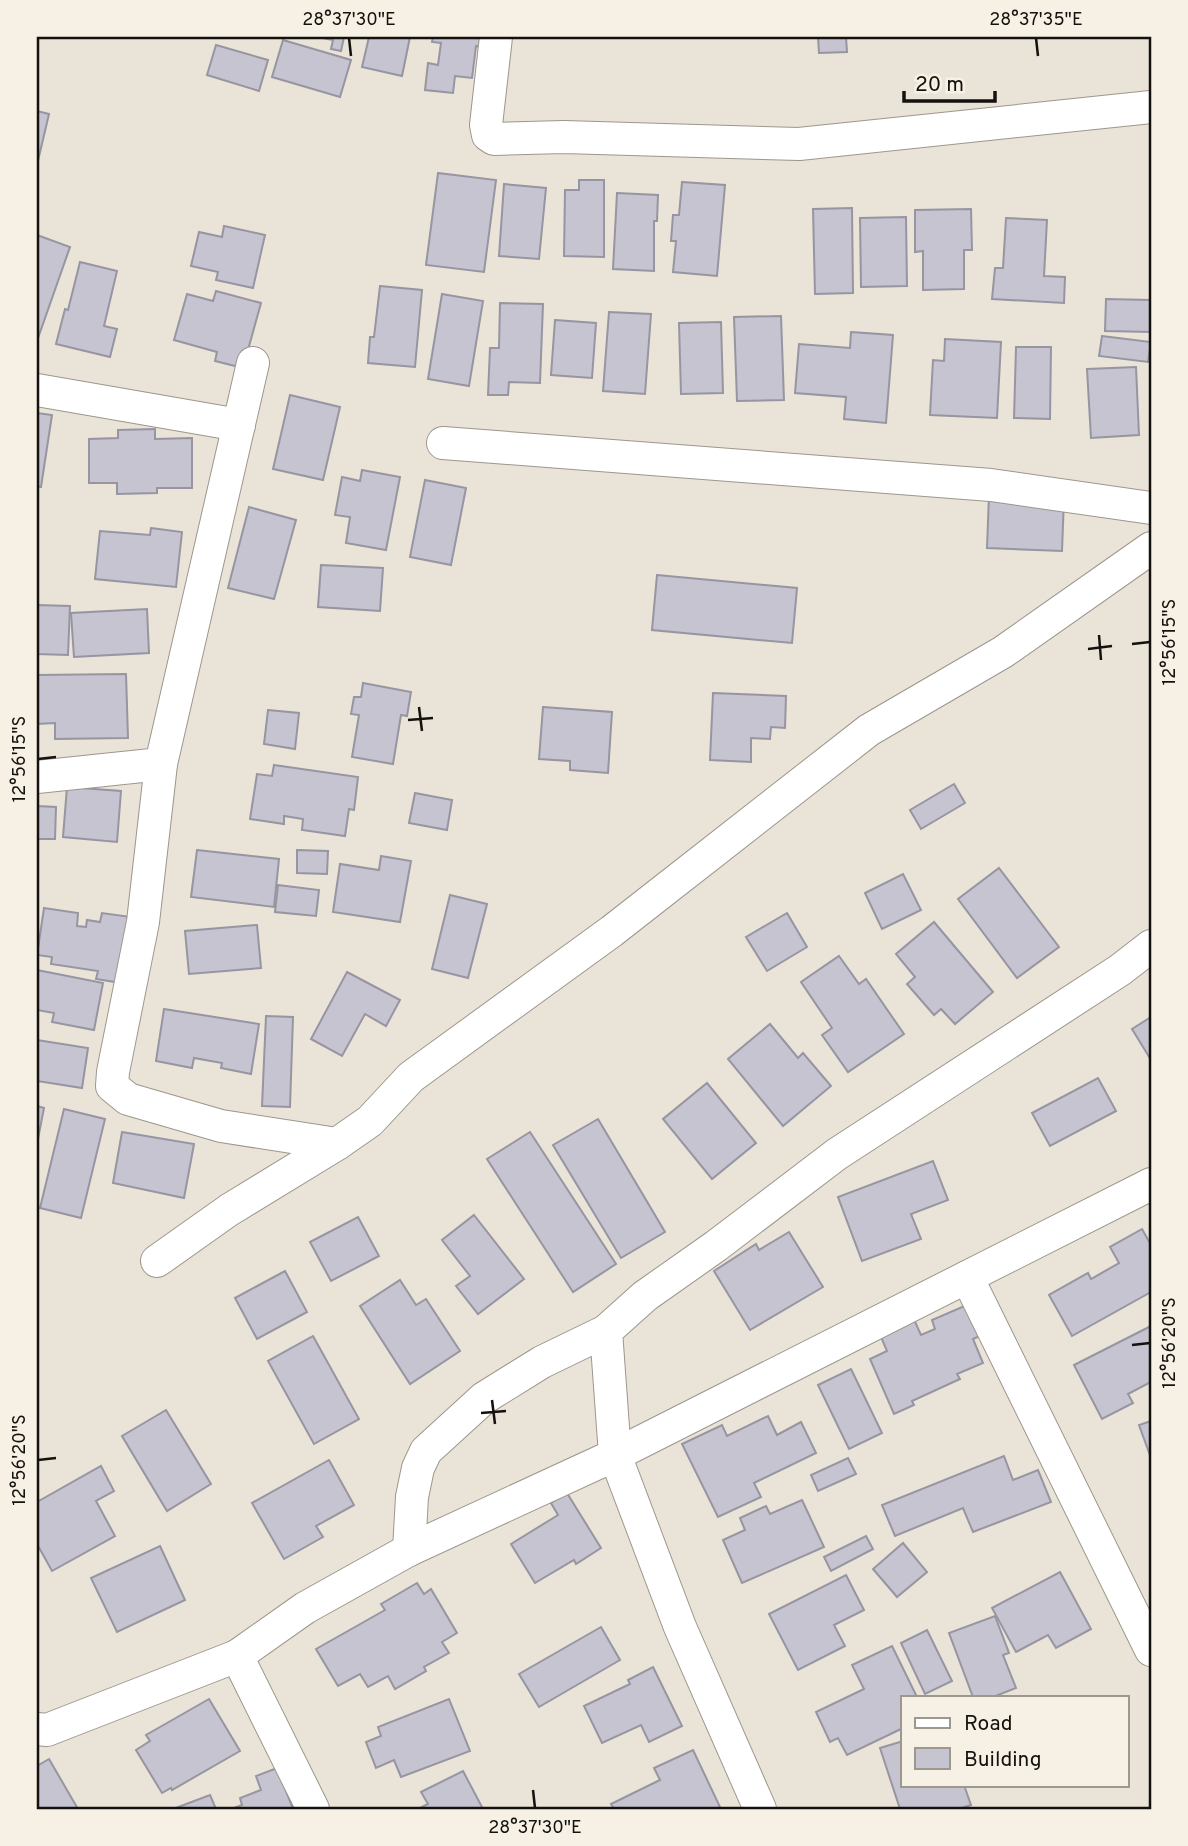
<svg xmlns="http://www.w3.org/2000/svg" width="1188" height="1846" viewBox="0 0 1188 1846" font-family="Overpass,sans-serif">
  <style>
    .building { fill: #c5c4d0; stroke: #9695a1; stroke-width: 2 }
    .lines { fill: none; stroke-linecap: round; stroke-linejoin: round }
    .minor-casing { stroke: #9d968c; stroke-width: 34 }
    .minor { stroke: #fff; stroke-width: 32 }
    .ticks { fill: none; stroke: #14120e; stroke-width: 2.5 }
    .neatline { fill: none; stroke: #14120e; stroke-width: 2.5 }
    .ticks-label { font-size: 18px; text-anchor: middle; fill: #14120e }
  </style>
  <rect width="100%" height="100%" fill="#eae3d8"/>
  <g class="building">
    <polygon points="317,37 344,37 341,51 331,49 333,40"/>
    <polygon points="369,37 410,37 402,76 362,67"/>
    <polygon points="433,37 481,37 480,47 476,46 472,78 455,76 453,93 425,90 428,63 438,65 441,43 432,42"/>
    <polygon points="818,37 846,37 847,52 819,53"/>
    <polygon points="283,40 351,60 340,97 272,77"/>
    <polygon points="216,45 268,60 259,91 207,75"/>
    <polygon points="37,111 49,114 37,165"/>
    <polygon points="438,173 496,180 484,272 426,265"/>
    <polygon points="579,180 604,180 604,257 564,256 565,190 579,190"/>
    <polygon points="682,182 725,185 717,276 673,272 676,241 671,241 673,215 679,215"/>
    <polygon points="504,184 546,188 539,259 499,256"/>
    <polygon points="617,193 658,195 657,221 654,221 654,271 613,269"/>
    <polygon points="852,208 853,293 815,294 813,209"/>
    <polygon points="971,209 972,250 964,250 964,289 923,290 923,251 915,252 915,210"/>
    <polygon points="906,217 907,286 861,287 860,218"/>
    <polygon points="1006,218 1047,220 1044,276 1065,277 1064,303 992,299 995,268 1003,268"/>
    <polygon points="224,226 265,235 253,288 216,280 218,272 191,266 199,232 222,237"/>
    <polygon points="37,235 70,247 37,341"/>
    <polygon points="80,262 117,271 104,326 117,329 110,357 56,344 65,309 68,310"/>
    <polygon points="380,286 422,290 415,367 368,363 370,337 374,337"/>
    <polygon points="216,291 261,303 243,368 215,361 217,352 174,340 187,294 213,301"/>
    <polygon points="442,294 483,301 469,386 428,379"/>
    <polygon points="1106,299 1151,300 1151,332 1105,331"/>
    <polygon points="500,303 543,304 540,383 509,382 508,395 488,395 490,348 499,348"/>
    <polygon points="609,312 651,314 645,394 603,391"/>
    <polygon points="781,316 784,400 737,401 734,317"/>
    <polygon points="555,320 596,323 592,378 551,375"/>
    <polygon points="721,322 723,393 681,394 679,323"/>
    <polygon points="851,332 893,335 886,423 844,419 846,397 795,393 799,344 850,348"/>
    <polygon points="1102,336 1151,342 1148,362 1099,356"/>
    <polygon points="945,339 1001,342 997,418 930,415 933,360 944,361"/>
    <polygon points="1016,347 1051,347 1050,419 1014,418"/>
    <polygon points="1136,367 1139,435 1091,438 1087,369"/>
    <polygon points="290,395 340,407 323,480 273,469"/>
    <polygon points="37,413 52,415 41,487 37,486"/>
    <polygon points="155,429 155,439 192,438 192,488 157,488 157,493 117,494 117,483 89,483 89,439 118,438 118,430"/>
    <polygon points="362,470 400,477 386,550 346,543 350,517 335,515 342,477 360,481"/>
    <polygon points="425,480 466,488 451,565 410,557"/>
    <polygon points="989,495 1064,498 1062,551 987,548"/>
    <polygon points="249,507 296,520 274,599 228,588"/>
    <polygon points="151,528 182,532 176,587 95,579 100,531 150,535"/>
    <polygon points="321,565 383,568 380,611 318,607"/>
    <polygon points="657,575 797,588 792,643 652,630"/>
    <polygon points="37,605 70,606 68,655 37,654"/>
    <polygon points="147,609 149,653 74,657 71,613"/>
    <polygon points="126,674 128,738 55,739 55,723 37,724 37,675"/>
    <polygon points="363,683 411,692 407,716 401,715 393,764 352,757 359,715 351,714 354,697 361,697"/>
    <polygon points="713,693 786,696 785,728 771,727 770,739 751,738 751,762 710,760"/>
    <polygon points="543,707 612,712 608,773 570,770 570,761 539,759"/>
    <polygon points="268,710 299,713 295,749 264,744"/>
    <polygon points="274,765 358,777 354,810 349,809 345,836 302,830 303,819 284,816 284,824 250,819 257,774 272,776"/>
    <polygon points="954,784 965,803 921,829 910,810"/>
    <polygon points="67,787 121,791 117,842 63,837"/>
    <polygon points="415,793 452,800 447,830 409,823"/>
    <polygon points="37,799 38,806 56,807 55,839 37,839"/>
    <polygon points="197,850 279,859 274,907 191,897"/>
    <polygon points="297,850 328,851 327,874 297,873"/>
    <polygon points="381,856 411,861 400,922 333,912 340,864 379,870"/>
    <polygon points="999,868 1059,947 1017,978 958,899"/>
    <polygon points="903,874 921,910 882,929 865,893"/>
    <polygon points="278,885 319,890 316,916 275,912"/>
    <polygon points="450,895 487,904 468,978 432,969"/>
    <polygon points="44,908 78,913 77,926 86,927 87,920 100,922 102,913 131,917 121,983 96,979 98,971 51,964 52,957 37,955"/>
    <polygon points="787,913 807,947 767,971 746,937"/>
    <polygon points="934,922 993,992 955,1024 941,1009 934,1015 907,984 915,977 896,954"/>
    <polygon points="257,925 261,968 189,974 185,931"/>
    <polygon points="839,956 859,984 866,979 904,1034 848,1072 822,1035 832,1028 801,982"/>
    <polygon points="37,970 103,983 94,1030 52,1022 54,1013 37,1010"/>
    <polygon points="347,972 400,1000 386,1026 365,1014 342,1056 311,1039"/>
    <polygon points="164,1009 259,1024 251,1074 221,1068 222,1063 194,1058 192,1068 156,1061"/>
    <polygon points="266,1016 293,1017 290,1107 262,1106"/>
    <polygon points="1151,1017 1151,1060 1132,1029"/>
    <polygon points="770,1024 798,1058 803,1053 831,1086 783,1126 728,1059"/>
    <polygon points="37,1040 88,1048 82,1088 37,1081"/>
    <polygon points="1098,1078 1116,1111 1050,1146 1032,1113"/>
    <polygon points="707,1083 756,1143 712,1179 663,1119"/>
    <polygon points="37,1106 44,1108 37,1144"/>
    <polygon points="64,1109 105,1119 81,1218 40,1208"/>
    <polygon points="598,1119 665,1232 621,1258 553,1145"/>
    <polygon points="122,1132 194,1144 184,1198 113,1183"/>
    <polygon points="530,1132 616,1264 573,1292 487,1159"/>
    <polygon points="933,1161 948,1200 911,1214 921,1239 862,1261 838,1197"/>
    <polygon points="474,1215 524,1279 478,1314 456,1286 470,1276 442,1240"/>
    <polygon points="358,1217 379,1256 331,1281 310,1242"/>
    <polygon points="1142,1229 1151,1245 1151,1292 1072,1336 1049,1295 1088,1273 1091,1279 1119,1263 1110,1247"/>
    <polygon points="789,1232 823,1287 750,1330 714,1271 756,1244 759,1250"/>
    <polygon points="285,1271 307,1312 257,1339 235,1298"/>
    <polygon points="400,1280 416,1305 426,1299 460,1351 410,1384 360,1306"/>
    <polygon points="969,1304 982,1335 973,1339 983,1363 957,1374 960,1379 912,1401 914,1405 894,1414 870,1359 887,1351 878,1330 912,1315 921,1335 935,1329 932,1320"/>
    <polygon points="1151,1326 1151,1382 1128,1394 1133,1403 1102,1419 1074,1365"/>
    <polygon points="313,1336 359,1419 314,1444 268,1361"/>
    <polygon points="851,1369 882,1433 849,1449 818,1385"/>
    <polygon points="166,1410 211,1484 167,1511 122,1436"/>
    <polygon points="768,1416 777,1435 801,1422 816,1453 754,1483 761,1497 718,1517 682,1444 722,1425 727,1436"/>
    <polygon points="1151,1421 1151,1458 1139,1425"/>
    <polygon points="1004,1456 1013,1480 1038,1470 1051,1502 973,1532 963,1508 895,1536 882,1505"/>
    <polygon points="848,1458 856,1474 818,1491 811,1475"/>
    <polygon points="329,1460 354,1505 316,1526 323,1537 284,1559 252,1503"/>
    <polygon points="101,1466 114,1491 96,1501 115,1536 52,1571 37,1544 37,1502"/>
    <polygon points="567,1493 601,1548 576,1564 574,1560 535,1583 511,1544 558,1515 551,1503"/>
    <polygon points="802,1500 824,1547 742,1583 723,1540 745,1530 740,1518 766,1506 770,1514"/>
    <polygon points="866,1536 873,1549 831,1571 824,1557"/>
    <polygon points="903,1543 927,1572 897,1597 873,1569"/>
    <polygon points="160,1546 185,1600 117,1632 91,1578"/>
    <polygon points="1060,1572 1091,1629 1056,1648 1048,1635 1016,1652 992,1608"/>
    <polygon points="846,1575 864,1610 834,1625 845,1646 798,1670 769,1614"/>
    <polygon points="417,1583 424,1594 431,1589 457,1633 442,1642 449,1653 424,1667 426,1671 395,1689 388,1676 368,1687 360,1674 338,1686 316,1649 385,1610 381,1604"/>
    <polygon points="995,1616 1009,1653 1003,1655 1016,1688 993,1697 973,1697 949,1633"/>
    <polygon points="601,1627 620,1660 539,1707 519,1674"/>
    <polygon points="927,1630 952,1681 925,1694 901,1643"/>
    <polygon points="892,1646 917,1697 903,1697 903,1728 847,1755 838,1738 830,1742 816,1712 864,1689 852,1665"/>
    <polygon points="653,1667 682,1726 649,1742 641,1725 602,1743 584,1706 630,1684 628,1680"/>
    <polygon points="209,1699 240,1751 172,1790 171,1788 162,1793 136,1750 150,1741 146,1735"/>
    <polygon points="449,1699 470,1751 401,1777 394,1760 376,1768 366,1742 381,1736 378,1727"/>
    <polygon points="903,1741 903,1785 964,1785 971,1805 958,1809 900,1809 880,1748"/>
    <polygon points="693,1750 720,1807 716,1809 614,1809 611,1804 660,1780 654,1768"/>
    <polygon points="49,1759 78,1809 37,1809 37,1766"/>
    <polygon points="277,1768 293,1809 231,1809 242,1805 240,1798 261,1790 256,1776"/>
    <polygon points="463,1771 483,1809 418,1809 428,1804 421,1792"/>
    <polygon points="210,1795 216,1809 173,1809"/>
  </g>
  <g class="lines">
    <defs>
      <g id="minor">
        <polyline points="496,37 486,125 488,135 494,139 564,137 799,144 1151,107"/>
        <polyline points="37,390 239,425"/>
        <polyline points="443,443 991,485 1151,508"/>
        <polyline points="161,764 143,922 113,1072 112,1086 128,1099 221,1126 337,1144 370,1121 411,1077 612,931 869,730 1003,652 1151,548"/>
        <polyline points="37,777 161,764 253,363"/>
        <polyline points="157,1261 229,1210 337,1144"/>
        <polyline points="967,1277 1151,1650"/>
        <polyline points="409,1550 412,1497 418,1468 426,1451 484,1398 542,1362 606,1331"/>
        <polyline points="37,1729 47,1730 237,1656"/>
        <polyline points="313,1809 237,1656 305,1608 409,1550 615,1455 1151,1184"/>
        <polyline points="760,1809 680,1627 615,1455 606,1331 645,1296 716,1246 837,1154 1120,970 1151,946"/>
      </g>
    </defs>
    <use href="#minor" class="minor-casing"/>
    <use href="#minor" class="minor"/>
  </g>
  <path class="ticks" d="M 349,38 L 351,56M 1036,38 L 1038,56M 1099,635 L 1101,660M 1132,644 L 1150,642M 1088,649 L 1112,646M 419,707 L 422,731M 408,720 L 433,718M 38,759 L 56,757M 1132,1345 L 1150,1343M 492,1400 L 495,1424M 481,1413 L 506,1411M 38,1460 L 56,1458M 533,1790 L 535,1808"/>
  <rect width="1188" height="1846" fill="none" stroke="#f7f1e5" stroke-width="77"/>
  <rect x="901" y="1696" width="228" height="91" fill="#f7f1e5" stroke="#9c988f" stroke-width="2"/>
  <rect x="915" y="1718" width="35" height="10" fill="#ffffff" stroke="#9c988f" stroke-width="2"/>
  <text x="964" y="1730" font-size="21" fill="#14120e">Road</text>
  <rect x="915" y="1748" width="35" height="21" fill="#c5c4d0" stroke="#9c988f" stroke-width="2"/>
  <text x="964" y="1766" font-size="21" fill="#14120e">Building</text>
  <path d="M904 91v10h91v-10" fill="none" stroke="#14120e" stroke-width="3.5"/>
  <text x="915" y="91" font-size="21" fill="#14120e" stroke="#f7f1e5" stroke-width="5" paint-order="stroke">20 m</text>
  <rect x="38" y="38" width="1112" height="1770" class="neatline"/>
  <g class="ticks-label">
    <text x="349" y="25">28°37'30"E</text>
    <text x="1036" y="25">28°37'35"E</text>
    <text transform="translate(1169 642) rotate(-90)" y="6">12°56'15"S</text>
    <text transform="translate(19 759) rotate(-90)" y="6">12°56'15"S</text>
    <text transform="translate(1169 1343) rotate(-90)" y="6">12°56'20"S</text>
    <text transform="translate(19 1460) rotate(-90)" y="6">12°56'20"S</text>
    <text x="535" y="1833">28°37'30"E</text>
  </g>
</svg>
